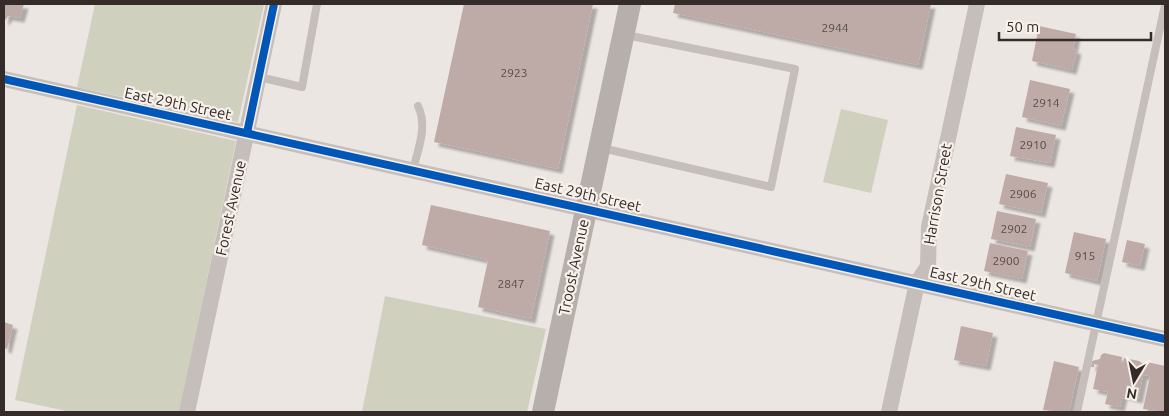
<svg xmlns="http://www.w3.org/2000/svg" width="1169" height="416" viewBox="0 0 1169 416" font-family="Ubuntu,sans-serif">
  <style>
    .green { fill: #cfd0bd }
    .building { fill: #beaaa6; filter: url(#shadow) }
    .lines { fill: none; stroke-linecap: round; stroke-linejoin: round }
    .service { stroke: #c5bebb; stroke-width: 8 }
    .minor { stroke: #c5bebb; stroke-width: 16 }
    .secondary { stroke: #b6afab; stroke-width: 22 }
    .cycleway-casing { stroke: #f8f0ea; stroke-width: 11 }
    .cycleway { stroke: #0057b8; stroke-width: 8 }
    .labels { text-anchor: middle; stroke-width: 4.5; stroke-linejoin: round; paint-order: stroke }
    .number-label { font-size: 12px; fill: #574c48 }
    .street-label { font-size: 15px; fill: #352c29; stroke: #f8f0ea }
  </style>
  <defs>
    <filter id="shadow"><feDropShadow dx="4.5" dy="4.5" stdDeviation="1" flood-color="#0004"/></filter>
  </defs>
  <rect width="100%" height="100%" fill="#ece6e2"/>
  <g class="green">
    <polygon points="95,4 264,4 238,122 77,87"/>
    <polygon points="77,105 236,141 179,412 71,412 15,400"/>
    <polygon points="841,109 888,120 871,193 823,182"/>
    <polygon points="385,296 546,329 527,412 362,412"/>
  </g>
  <g class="building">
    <polygon points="4,4 24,4 20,18 8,16 4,22"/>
    <polygon points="464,4 593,4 558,169 434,142"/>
    <polygon points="675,4 931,4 918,65 673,13"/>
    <polygon points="1039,26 1076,34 1073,49 1077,50 1072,70 1032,61"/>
    <polygon points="1030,80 1070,89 1061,126 1022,117"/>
    <polygon points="1016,127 1056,135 1050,163 1010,156"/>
    <polygon points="1006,174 1048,183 1041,213 999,204"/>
    <polygon points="431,205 550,231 531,319 478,307 488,260 422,245"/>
    <polygon points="997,211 1036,219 1030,247 991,239"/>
    <polygon points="1074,232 1106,239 1097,281 1065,273"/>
    <polygon points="1127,240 1145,244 1140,266 1122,262"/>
    <polygon points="990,243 1028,251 1022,279 984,271"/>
    <polygon points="4,322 13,325 7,349 4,348"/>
    <polygon points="961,326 993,333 986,366 954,360"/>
    <polygon points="1104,353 1122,357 1121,364 1123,364 1124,358 1139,361 1142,363 1141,368 1146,369 1147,362 1165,366 1165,412 1143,409 1150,376 1143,375 1138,399 1123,395 1120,407 1105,404 1108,392 1093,389 1098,365 1094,364 1094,367 1091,367 1092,361 1100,359 1101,355"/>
    <polygon points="1054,361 1079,367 1069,412 1043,410"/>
  </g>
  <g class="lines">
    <g class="service">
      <polyline points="259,77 302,87 317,4"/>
      <polyline points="602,148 771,187 795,69 626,35"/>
      <path d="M 413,170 C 418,149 428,126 418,106"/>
      <polyline points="1077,412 1165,5"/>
    </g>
    <g class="minor">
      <polyline points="4,79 1165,339"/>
      <polyline points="187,412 274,4"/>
      <polyline points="889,412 917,283 928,266 929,227 977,4"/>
    </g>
    <polyline class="secondary" points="543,412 630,4"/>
    <defs>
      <g id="cycleway">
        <polyline points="4,79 1165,339"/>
        <polyline points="247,133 274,4"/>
      </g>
    </defs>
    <use href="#cycleway" class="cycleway-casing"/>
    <use href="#cycleway" class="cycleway"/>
  </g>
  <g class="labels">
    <g class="number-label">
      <text x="835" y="32">2944</text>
      <text x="514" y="77">2923</text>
      <text x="1046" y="107">2914</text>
      <text x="1033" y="149">2910</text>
      <text x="1023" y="198">2906</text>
      <text x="1014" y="233">2902</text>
      <text x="1085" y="260">915</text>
      <text x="1006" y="265">2900</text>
      <text x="511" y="288">2847</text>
    </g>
    <g class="street-label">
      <text transform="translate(178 104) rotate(12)" y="5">East 29th Street</text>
      <text transform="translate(938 194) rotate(-80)" y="5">Harrison Street</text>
      <text transform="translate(588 195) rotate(13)" y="5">East 29th Street</text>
      <text transform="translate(231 208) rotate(-78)" y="5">Forest Avenue</text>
      <text transform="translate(574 267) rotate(-78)" y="5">Troost Avenue</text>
      <text transform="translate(983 284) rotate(13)" y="5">East 29th Street</text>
    </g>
  </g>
  <rect width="1169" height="416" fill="none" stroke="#352c29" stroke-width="10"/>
  <g transform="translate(1134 381) rotate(190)" stroke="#f8f0ea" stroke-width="4" paint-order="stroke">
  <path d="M0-4L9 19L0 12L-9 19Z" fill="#352c29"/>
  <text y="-8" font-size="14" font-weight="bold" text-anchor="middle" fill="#352c29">N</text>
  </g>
  <path d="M999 32v8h152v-8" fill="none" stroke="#352c29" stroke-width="2.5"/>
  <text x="1006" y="32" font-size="15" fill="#352c29" stroke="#f8f0ea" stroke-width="4" paint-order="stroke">50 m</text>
</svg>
